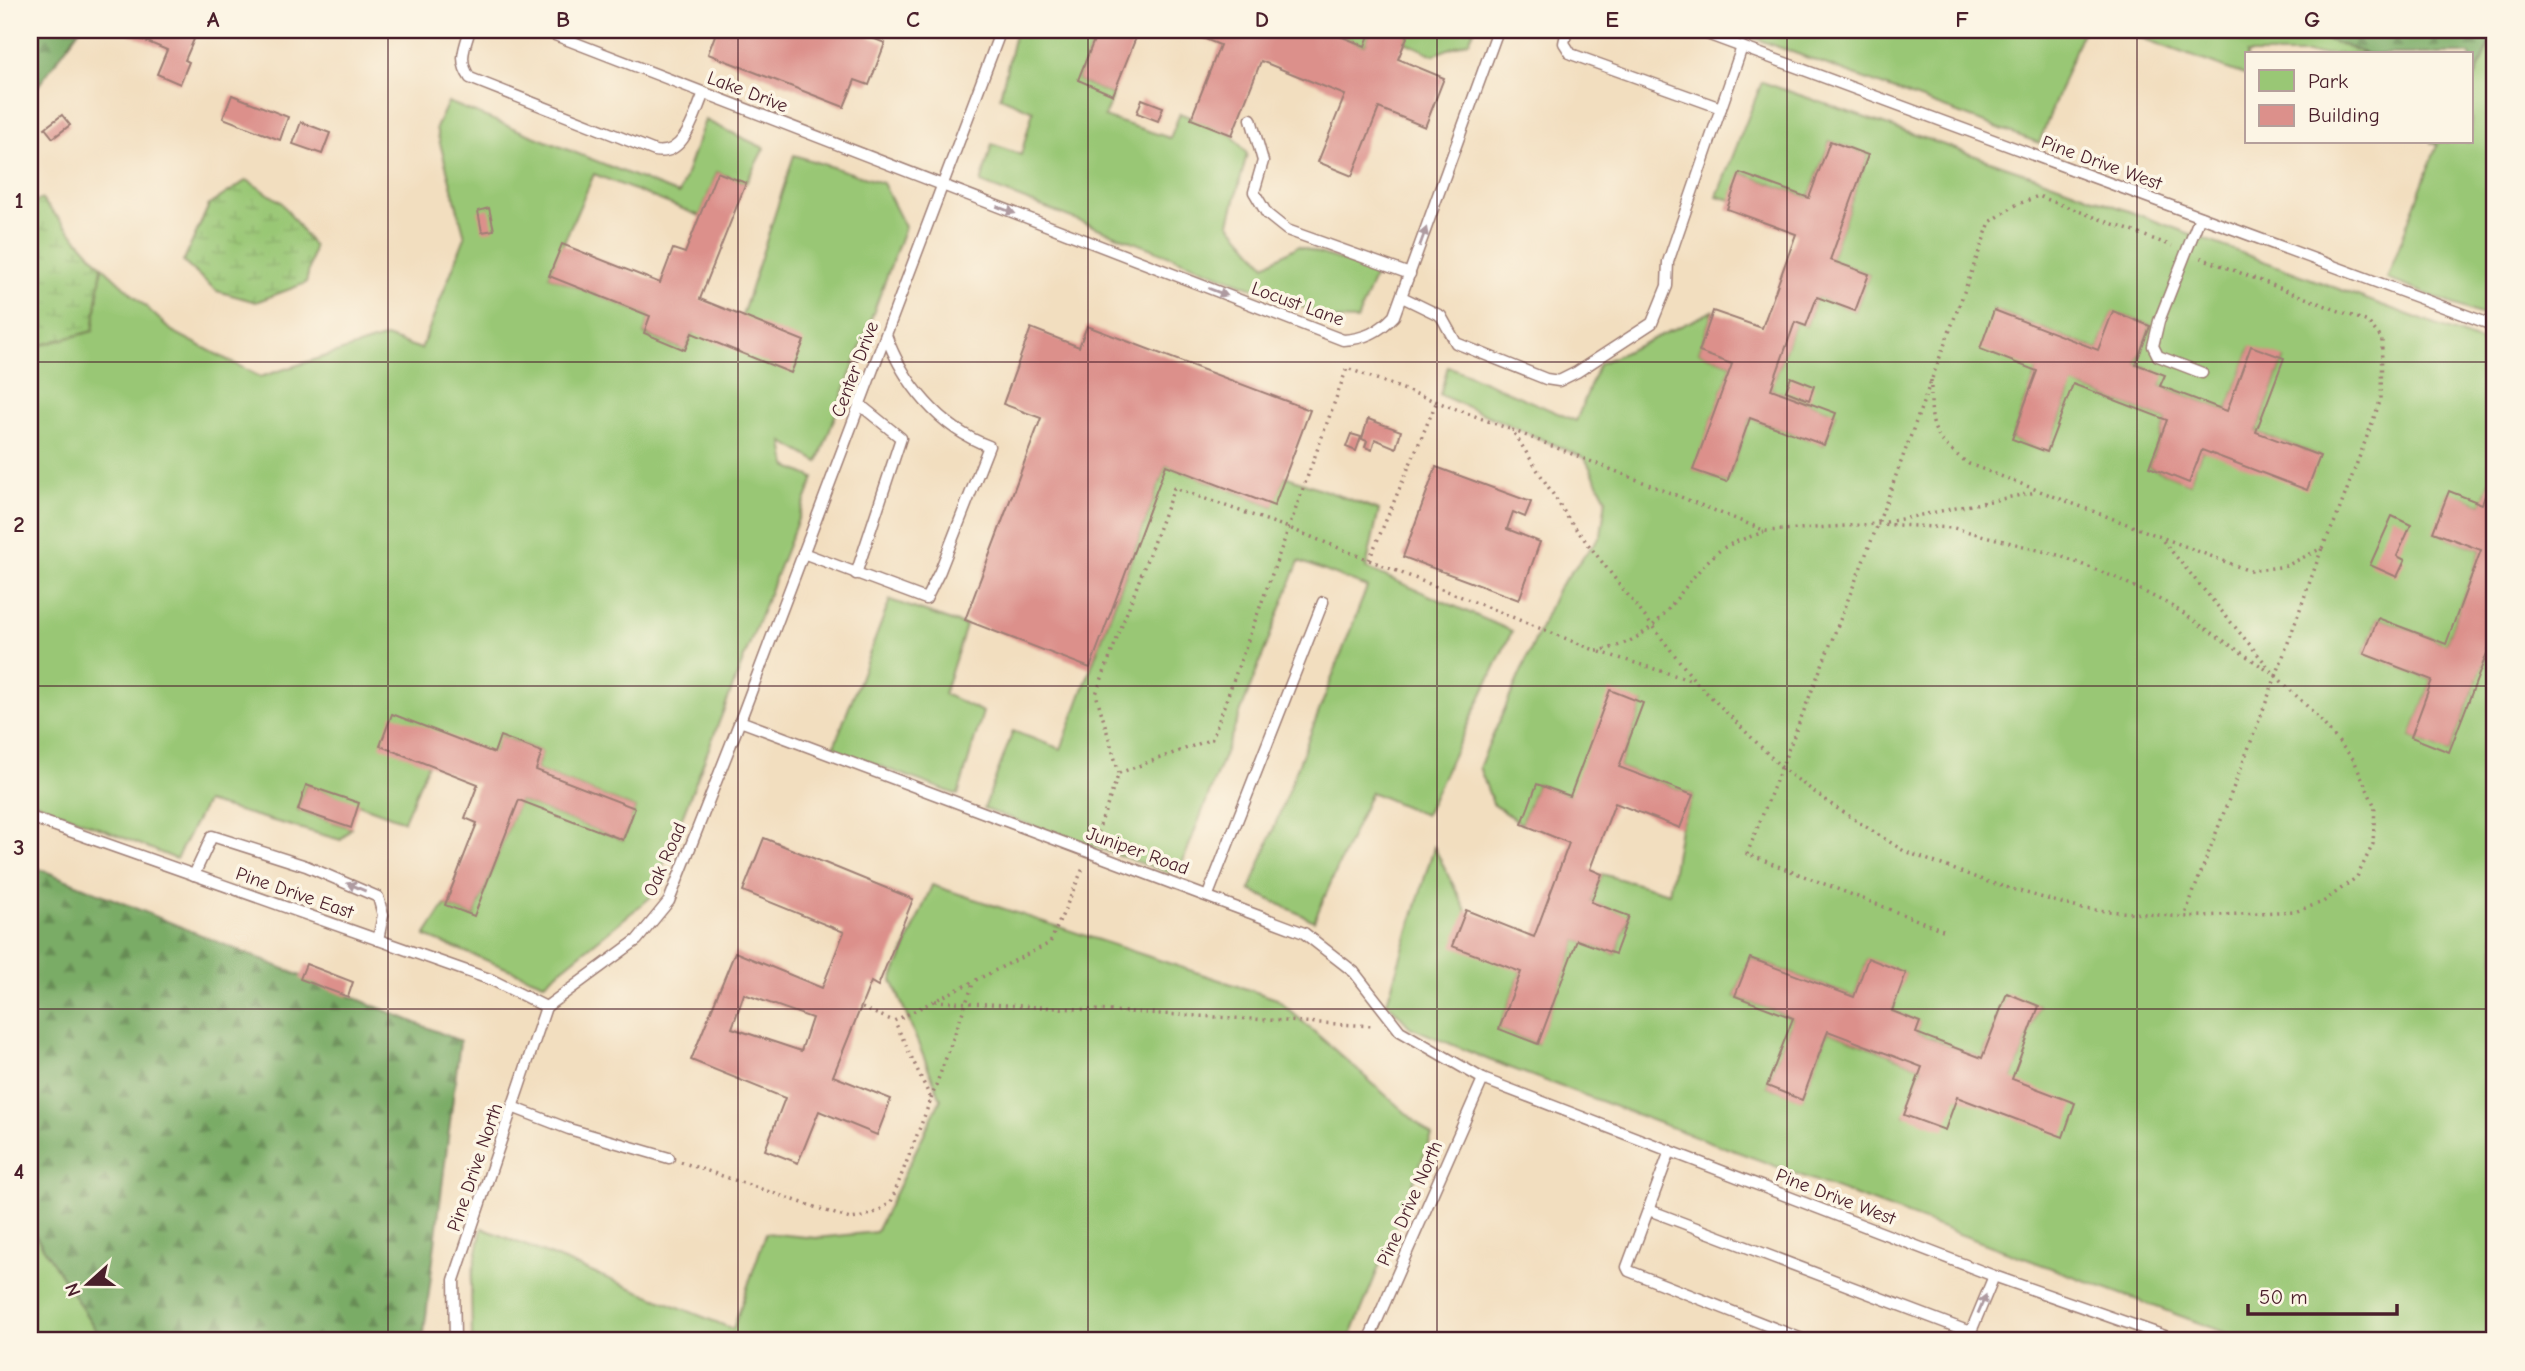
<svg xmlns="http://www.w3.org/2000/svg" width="2525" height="1371" viewBox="0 0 2525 1371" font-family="'Comic Neue',sans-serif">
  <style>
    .green { fill: #99c775; stroke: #727350; stroke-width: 2; fill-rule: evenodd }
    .forest { fill: url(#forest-firs); stroke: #626648; stroke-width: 2 }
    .wetland { fill: url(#wetland-marsh); stroke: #727350; stroke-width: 2 }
    .building { fill: #dc908b; fill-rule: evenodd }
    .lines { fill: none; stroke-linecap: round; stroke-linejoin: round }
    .service-casing { stroke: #9e7e75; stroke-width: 13 }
    .path { stroke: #9e7e75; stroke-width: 3.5; stroke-dasharray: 2 5; stroke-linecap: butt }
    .service { stroke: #fff; stroke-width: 10 }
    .oneway { fill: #ae9aa0 }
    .grid { fill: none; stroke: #4a1f2b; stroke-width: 2; stroke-opacity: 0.55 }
    .labels { text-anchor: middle; stroke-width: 7; stroke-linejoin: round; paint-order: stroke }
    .street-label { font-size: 19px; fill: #4a1f2b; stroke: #fcf5e5 }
    .neatline { fill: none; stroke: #4a1f2b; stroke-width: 2.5 }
    .grid-label { font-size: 23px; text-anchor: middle; font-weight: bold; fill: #4a1f2b }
  </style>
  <defs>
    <pattern id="forest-firs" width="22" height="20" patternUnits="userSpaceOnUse" patternTransform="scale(1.75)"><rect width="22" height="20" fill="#7aac66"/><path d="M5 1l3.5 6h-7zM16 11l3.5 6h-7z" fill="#668b54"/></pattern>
    <pattern id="wetland-marsh" width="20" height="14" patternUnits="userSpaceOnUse" patternTransform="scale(1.75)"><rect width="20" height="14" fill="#99c775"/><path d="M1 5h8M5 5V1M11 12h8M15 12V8" fill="none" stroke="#85aa65"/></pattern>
  </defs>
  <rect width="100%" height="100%" fill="#fcf5e5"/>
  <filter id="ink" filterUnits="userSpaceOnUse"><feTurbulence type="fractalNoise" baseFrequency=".0143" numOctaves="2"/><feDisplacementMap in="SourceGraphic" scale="14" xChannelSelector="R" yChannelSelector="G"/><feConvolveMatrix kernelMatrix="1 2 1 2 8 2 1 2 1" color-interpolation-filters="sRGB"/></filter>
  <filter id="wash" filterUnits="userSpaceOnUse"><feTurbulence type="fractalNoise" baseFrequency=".00686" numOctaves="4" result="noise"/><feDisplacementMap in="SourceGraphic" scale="28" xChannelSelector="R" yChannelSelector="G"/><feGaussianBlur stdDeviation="1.57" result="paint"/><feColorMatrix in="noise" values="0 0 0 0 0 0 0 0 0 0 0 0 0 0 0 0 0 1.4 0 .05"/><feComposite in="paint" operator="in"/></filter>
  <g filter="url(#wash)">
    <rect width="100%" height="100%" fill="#f2debf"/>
    <g class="green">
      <polygon points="1016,30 1098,30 1078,80 1113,95 1104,117 1170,138 1180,113 1232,135 1247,154 1229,223 1265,265 1298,246 1376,272 1357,320 1333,319 981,183 992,144 1021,155 1033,111 1000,97"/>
      <polygon points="1325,30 1371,30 1365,46"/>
      <polygon points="1410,30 1474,30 1469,41 1433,55 1405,42"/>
      <polygon points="1732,30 2083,30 2039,143"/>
      <polygon points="2119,30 2300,30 2367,54 2247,54 2247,76"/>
      <polygon points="2489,44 2495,48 2495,320 2387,279 2437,145 2430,142 2471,142 2471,87"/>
      <path d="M 1762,82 L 2045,180 L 2495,347 L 2495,468 L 2482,504 L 2449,492 L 2434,532 L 2481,550 L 2446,644 L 2378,618 L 2364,653 L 2432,680 L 2411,737 L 2449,752 L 2489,648 L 2495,650 L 2495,1341 L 2248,1341 L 1489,1060 L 1410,1027 L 1387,1002 L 1434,847 L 1466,910 L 1521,972 L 1499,1029 L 1537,1044 L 1577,940 L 1615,954 L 1629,917 L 1591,902 L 1602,874 L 1669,893 L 1680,828 L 1693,795 L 1619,767 L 1643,703 L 1570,796 L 1537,784 L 1522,824 L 1493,804 L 1479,767 L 1558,588 L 1601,535 L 1606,499 L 1585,458 L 1440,395 L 1448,366 L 1576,421 L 1599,364 L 1713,311 L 1699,352 L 1732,364 L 1694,470 L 1727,482 L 1750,418 L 1824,445 L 1836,413 L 1771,389 L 1795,322 L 1806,326 L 1817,297 L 1855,311 L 1869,274 L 1830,260 L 1868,155 L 1830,141 L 1809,198 L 1741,173 L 1731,200 L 1717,196 ZM 1994,310 L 2098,350 L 2113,312 L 2150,325 L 2136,364 L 2164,375 L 2160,386 L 2227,411 L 2251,347 L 2284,359 L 2256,432 L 2320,456 L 2202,450 L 2189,483 L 2149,467 L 2167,420 L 2073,384 L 2047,452 L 2012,439 L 2037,371 ZM 1750,958 L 1854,997 L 1868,959 L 1905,973 L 1892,1011 L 1919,1022 L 1916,1033 L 1982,1058 L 2007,994 L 2039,1006 L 2012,1079 L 1905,1115 L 1922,1067 L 1828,1031 L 1802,1099 L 1767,1086 L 1793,1018 L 1735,996 Z"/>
      <polygon points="448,102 679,194 705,120 764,148 746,183 717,172 700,216 594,174 549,276 650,316 644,334 685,350 692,333 742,316 794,155 883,183 905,227 818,462 783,442 787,466 814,478 651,897 544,983 425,936 445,905 474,916 519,800 623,840 635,808 536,770 542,752 501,736 494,753 428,764 404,821 306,785 298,810 351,828 341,840 206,802 176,859 30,800 30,348 93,331 102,266 172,331 260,377 386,337 421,349 465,237 436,128"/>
      <polygon points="1166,465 1273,506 1285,476 1379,510 1366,568 1512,631 1425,815 1371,792 1314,921 1250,890 1367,587 1299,561 1182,864 1169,873 984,809 1013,731 1061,749"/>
      <polygon points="890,600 966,626 944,694 983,712 958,795 833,749"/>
      <polygon points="932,885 1277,999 1432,1136 1349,1341 472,1341 471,1282 482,1228 733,1329 766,1233 816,1238 876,1232 941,1099 892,980"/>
      <polygon points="30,1226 103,1341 30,1341"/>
    </g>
    <g class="forest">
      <polygon points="30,30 79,30 30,97"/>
      <polygon points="2300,30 2495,30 2471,86 2471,54 2367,54"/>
      <polygon points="30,865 460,1041 423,1341 103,1341 30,1227"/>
    </g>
    <g class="wetland">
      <polygon points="247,180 281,202 314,247 306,283 256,302 217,291 183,262 209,205"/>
      <polygon points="41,199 102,266 93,331 30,348 30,204"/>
    </g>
    <g id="blocks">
      <g class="building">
        <polygon points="119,30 178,30 195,37 185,60 189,62 180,84 157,74 167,50"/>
        <polygon points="717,30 852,30 885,43 869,85 855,80 844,107 708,54"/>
        <polygon points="1098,30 1139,30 1113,95 1078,80"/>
        <polygon points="1183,30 1325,30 1365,46 1371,30 1410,30 1398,59 1444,78 1425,127 1379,108 1352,176 1318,162 1345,95 1261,61 1232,135 1191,119 1220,45"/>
        <polygon points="232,95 288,117 280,140 223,118"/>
        <polygon points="1142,99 1163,107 1158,121 1137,113"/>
        <polygon points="62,115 70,125 53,138 45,128"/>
        <polygon points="301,122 330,133 322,154 293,144"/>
        <polygon points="1830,141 1868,155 1830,260 1869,274 1855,311 1817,297 1806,326 1795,322 1771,389 1836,413 1824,445 1750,418 1727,482 1693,470 1732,364 1699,352 1713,311 1762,328 1796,234 1727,209 1740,173 1809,198"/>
        <polygon points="717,172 746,183 700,299 804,341 791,373 692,333 685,350 644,333 650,316 549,276 562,244 660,283 673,249 685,253"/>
        <polygon points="489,208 494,230 482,232 478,211"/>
        <polygon points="1994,310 2098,350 2113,311 2150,326 2136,364 2165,375 2160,386 2227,411 2251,346 2284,358 2256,432 2320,456 2307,490 2202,450 2189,483 2149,467 2167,420 2073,384 2047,452 2012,439 2037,371 1980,349"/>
        <polygon points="1087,326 1310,410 1274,506 1166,465 1090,668 965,620 1041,418 1003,404 1031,328 1079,347"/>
        <polygon points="1791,377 1814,386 1809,400 1786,391"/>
        <polygon points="1368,419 1401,431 1396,448 1375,439 1372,450 1365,447 1367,441 1362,439"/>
        <polygon points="1351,434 1361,437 1356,451 1346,447"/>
        <polygon points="1436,467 1531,502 1525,517 1513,512 1507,529 1540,542 1519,600 1403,557"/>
        <polygon points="2495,469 2495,650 2489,648 2449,752 2411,737 2432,680 2364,654 2378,618 2446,644 2481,550 2433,532 2449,491 2482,504"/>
        <polygon points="2392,516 2411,525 2397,556 2405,560 2397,577 2370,565"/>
        <polygon points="1610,690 1643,703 1619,767 1693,795 1680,828 1615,803 1590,869 1602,874 1591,902 1629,916 1615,954 1577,940 1538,1044 1499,1029 1521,972 1452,946 1466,910 1534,937 1569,843 1522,824 1537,784 1570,796"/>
        <polygon points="392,714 494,753 500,736 542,752 536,770 635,808 623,840 519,800 474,916 445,905 477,823 465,818 478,784 380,746"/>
        <polygon points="306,785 359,803 351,828 298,810"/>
        <path d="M 764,838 L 913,899 L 878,986 L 871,982 L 833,1076 L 891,1099 L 877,1135 L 819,1111 L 798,1163 L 765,1150 L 785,1098 L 691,1060 L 735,952 L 822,988 L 844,932 L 743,891 ZM 744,994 L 812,1018 L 801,1051 L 732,1028 Z"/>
        <polygon points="1750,958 1854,997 1868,958 1906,973 1892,1011 1920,1022 1916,1033 1982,1058 2007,993 2039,1006 2012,1079 2075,1103 2063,1137 1957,1097 1945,1130 1904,1115 1922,1067 1828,1031 1802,1100 1767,1086 1793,1018 1735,996"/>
        <polygon points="306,964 353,982 348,997 300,979"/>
      </g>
    </g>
  </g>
  <g filter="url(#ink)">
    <use href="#blocks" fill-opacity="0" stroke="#9e7e75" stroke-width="2"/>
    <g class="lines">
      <defs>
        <g id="service">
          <path d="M 470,30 C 464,49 458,61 470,78 L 655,151 C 685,157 694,115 704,93"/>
          <path d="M 542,30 L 1343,340 C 1364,339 1379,332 1394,316 L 1498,30"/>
          <polyline points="1567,30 1564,43 1571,54 1721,108"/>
          <polyline points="1696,30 2495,326"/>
          <polyline points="1251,119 1263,161 1254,192 1267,214 1287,230 1410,274"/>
          <polyline points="2200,217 2159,321 2153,346 2158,356 2202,373"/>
          <polyline points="1402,297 1441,316 1456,343 1546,379 1559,381 1577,372 1652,323 1667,286 1668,262 1742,47"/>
          <path d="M 803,553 L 926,599 L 940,571 L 989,446 C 939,428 903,382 886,335"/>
          <polyline points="856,574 901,438 859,404"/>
          <polyline points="740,721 1304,933 1354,972 1400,1031 1483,1079 1994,1276 2179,1341"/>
          <polyline points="30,817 492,980 546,1007"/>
          <polyline points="194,875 212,836 306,866 378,897 383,915 378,940"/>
          <polyline points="1208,895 1323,602"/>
          <polyline points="546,1007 637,940 669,901 740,721 1001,30"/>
          <polyline points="512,1107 569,1129 669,1158"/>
          <polyline points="1670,1151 1627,1267 1629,1271 1807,1341"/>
          <polyline points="1649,1210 1970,1332"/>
          <polyline points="455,1341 454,1280 546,1007"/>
          <polyline points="1368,1341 1483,1079"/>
          <polyline points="1967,1341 1994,1276"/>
        </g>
      </defs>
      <use href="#service" class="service-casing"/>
      <g class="path">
        <path d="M 1931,380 C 1931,428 1929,435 1969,464 L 2250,571 L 2286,566 L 2322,548 L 2336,519 L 2381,399 L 2382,339 L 2368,322 L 2199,257"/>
        <polygon points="1512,430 1766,531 1878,524 1954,528 2058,555 2117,578 2172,606 2276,676 2315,714 2354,760 2375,807 2373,844 2357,877 2323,902 2297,911 2184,917 2082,909 1988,882 1904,851 1835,807 1783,769 1695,681 1570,521"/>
        <polyline points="1886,522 2036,492"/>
        <polyline points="2163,541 2276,676 2184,917"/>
        <polyline points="1369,560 1437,401"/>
        <polyline points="1600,652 1693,681"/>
        <polyline points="2276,676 2322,548"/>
        <polyline points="1119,773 1212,739 1347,368 1512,430"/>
        <path d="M 1095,839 L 1119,773 L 1096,694 L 1174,488 L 1289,528 L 1597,651 C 1667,639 1672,590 1719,551 C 1731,542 1750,537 1764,532"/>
        <polyline points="1943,930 1747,854 1878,524 1990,222 2014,206 2038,196 2172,246"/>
        <polyline points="935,1001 1373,1026"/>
        <polyline points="862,1008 894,1021 1050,943 1084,866"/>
        <polyline points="931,1099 974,981"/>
        <path d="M 681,1162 L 850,1219 C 867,1217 877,1213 891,1202 L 931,1099 L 895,1022"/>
      </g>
      <use href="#service" class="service"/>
    </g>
    <defs><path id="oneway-solid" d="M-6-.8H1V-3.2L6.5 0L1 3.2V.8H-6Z" transform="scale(1.75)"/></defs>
    <g class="oneway">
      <use href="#oneway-solid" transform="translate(1006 210) rotate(21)"/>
      <use href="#oneway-solid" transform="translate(1423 237) rotate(-70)"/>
      <use href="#oneway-solid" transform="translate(1218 292) rotate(21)"/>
      <use href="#oneway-solid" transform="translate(356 887) rotate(-157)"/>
      <use href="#oneway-solid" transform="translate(1982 1304) rotate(-67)"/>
    </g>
  </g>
  <path class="grid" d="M 388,30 L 388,1341M 738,30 L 738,1341M 1088,30 L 1088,1341M 1437,30 L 1437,1341M 1787,30 L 1787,1341M 2137,30 L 2137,1341M 30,362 L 2495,362M 30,686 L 2495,686M 30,1009 L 2495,1009"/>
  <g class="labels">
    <g class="street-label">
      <text transform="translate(748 91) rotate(21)" y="7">Lake Drive</text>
      <text transform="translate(2102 162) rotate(20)" y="7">Pine Drive West</text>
      <text transform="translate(1298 303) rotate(20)" y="7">Locust Lane</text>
      <text transform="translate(854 369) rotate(-69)" y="7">Center Drive</text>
      <text transform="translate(1138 850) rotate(20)" y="7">Juniper Road</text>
      <text transform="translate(664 859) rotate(-66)" y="7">Oak Road</text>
      <text transform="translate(295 892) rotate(19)" y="7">Pine Drive East</text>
      <text transform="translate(474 1167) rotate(-71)" y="7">Pine Drive North</text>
      <text transform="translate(1836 1196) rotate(21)" y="7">Pine Drive West</text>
      <text transform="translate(1409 1203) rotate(-66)" y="7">Pine Drive North</text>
    </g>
  </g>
  <rect width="2525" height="1371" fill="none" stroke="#fcf5e5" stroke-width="77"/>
  <rect x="2245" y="52" width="228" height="91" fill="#fcf5e5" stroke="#b59f9b" stroke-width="2"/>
  <rect x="2259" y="70" width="35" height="21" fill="#99c775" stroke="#b59f9b" stroke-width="2"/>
  <text x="2308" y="88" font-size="21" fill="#4a1f2b">Park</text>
  <rect x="2259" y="105" width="35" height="21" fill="#dc908b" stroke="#b59f9b" stroke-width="2"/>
  <text x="2308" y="122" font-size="21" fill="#4a1f2b">Building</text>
  <g transform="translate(88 1284) rotate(249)" stroke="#fcf5e5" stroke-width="5" paint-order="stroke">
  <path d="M0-5L12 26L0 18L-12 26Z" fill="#4a1f2b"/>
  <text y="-10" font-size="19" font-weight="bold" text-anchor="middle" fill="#4a1f2b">N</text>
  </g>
  <path d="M2248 1304v10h149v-10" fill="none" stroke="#4a1f2b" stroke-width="3.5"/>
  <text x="2259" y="1304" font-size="21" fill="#4a1f2b" stroke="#fcf5e5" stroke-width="5" paint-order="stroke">50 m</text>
  <rect x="38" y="38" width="2448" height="1294" class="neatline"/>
  <g class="grid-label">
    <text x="213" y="27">A</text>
    <text x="563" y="27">B</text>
    <text x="913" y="27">C</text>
    <text x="1262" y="27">D</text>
    <text x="1612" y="27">E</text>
    <text x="1962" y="27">F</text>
    <text x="2312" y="27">G</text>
    <text x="19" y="208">1</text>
    <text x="19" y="532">2</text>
    <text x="19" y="855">3</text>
    <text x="19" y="1179">4</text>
  </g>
</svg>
